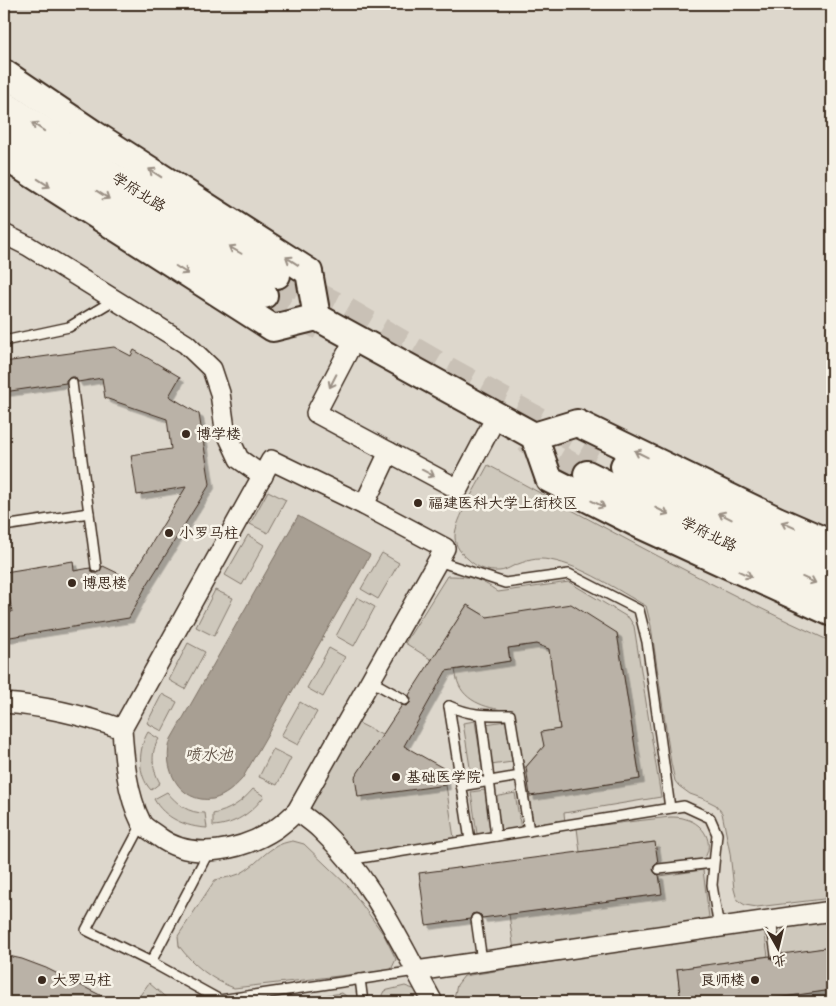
<svg xmlns="http://www.w3.org/2000/svg" width="836" height="1006" viewBox="0 0 836 1006" font-family="Dekko,'LXGW WenKai TC',sans-serif">
  <style>
    .built { fill: #ddd7cc }
    .green { fill: #cec8bc; stroke: #84796d }
    .water { fill: #a89f93; stroke: #7c7064 }
    .building { fill: #bab2a7; stroke: #3b2a1e; filter: url(#shadow) }
    .lines { fill: none; stroke-linecap: round; stroke-linejoin: round }
    .secondary-tunnel { stroke: #c9c1b6; stroke-width: 26; stroke-dasharray: 26 13; stroke-linecap: butt }
    .service-casing { stroke: #3b2a1e; stroke-width: 12 }
    .minor-casing { stroke: #3b2a1e; stroke-width: 22 }
    .secondary-casing { stroke: #3b2a1e; stroke-width: 30 }
    .service { stroke: #f7f3e8; stroke-width: 9 }
    .minor { stroke: #f7f3e8; stroke-width: 19 }
    .secondary { stroke: #f7f3e8; stroke-width: 26 }
    .oneway { stroke: #998e83 }
    .poi-dot { fill: #3b2a1e; stroke: #f7f3e8; stroke-width: 2 }
    .labels { text-anchor: middle; stroke-width: 5; stroke-linejoin: round; paint-order: stroke }
    .street-label { font-size: 15px; fill: #3b2a1e; stroke: #f7f3e8 }
    .poi-label { font-size: 15px; fill: #3b2a1e; stroke: #f7f3e8; text-anchor: start }
    .water-label { font-size: 16px; font-style: italic; fill: #615347; stroke: #f7f3e8 }
  </style>
  <defs>
    <filter id="shadow"><feDropShadow dx="4.5" dy="4.5" stdDeviation="0" flood-color="#0004"/></filter>
  </defs>
  <rect width="100%" height="100%" fill="#ece7dc"/>
  <filter id="ink" filterUnits="userSpaceOnUse"><feTurbulence type="fractalNoise" baseFrequency=".02" numOctaves="2"/><feDisplacementMap in="SourceGraphic" scale="10" xChannelSelector="R" yChannelSelector="G"/><feConvolveMatrix kernelMatrix="1 2 1 2 8 2 1 2 1" color-interpolation-filters="sRGB"/></filter>
  <g filter="url(#ink)">
    <rect class="built" x="4" y="4" width="828" height="998"/>
    <g class="green">
      <path d="M 488,465 C 602,526 715,589 832,642 L 832,898 L 757,907 L 745,905 L 737,900 L 734,889 L 730,853 L 722,813 L 716,805 L 704,799 L 690,794 L 679,786 L 675,781 L 671,763 L 651,626 L 646,606 C 617,590 583,566 550,560 C 536,557 526,561 513,566 C 509,568 504,571 499,571 C 487,572 476,567 468,559 C 461,553 455,546 455,537 C 454,521 480,481 488,465 Z"/>
      <polygon points="268,491 286,500 268,533 250,524"/>
      <polygon points="248,535 264,545 242,585 225,575"/>
      <polygon points="382,553 399,563 378,599 361,589"/>
      <path d="M 447,576 C 470,576 479,578 498,592 L 569,582 L 629,618 L 634,626 L 661,797 L 564,813 L 565,822 L 534,827 L 529,796 L 640,779 L 617,633 L 487,617 L 467,605 L 432,660 L 405,643 Z"/>
      <polygon points="215,590 233,598 214,636 196,627"/>
      <polygon points="357,597 375,607 354,646 336,636"/>
      <polygon points="188,643 205,652 185,689 169,680"/>
      <path d="M 536,644 L 549,649 L 560,729 L 542,732 L 544,746 L 526,767 L 522,767 L 514,711 C 495,710 468,705 459,685 C 457,681 456,675 455,670 L 510,661 L 508,648 Z"/>
      <polygon points="329,648 345,657 323,697 307,688"/>
      <polygon points="162,694 177,702 162,731 147,723"/>
      <polygon points="300,702 317,712 298,745 281,736"/>
      <polygon points="353,720 382,735 446,785 454,838 351,855 304,810"/>
      <polygon points="475,721 484,778 472,780 463,723"/>
      <polygon points="506,721 512,762 491,765 485,724"/>
      <path d="M 148,732 L 159,739 C 150,752 152,769 160,783 L 151,790 C 137,775 138,749 148,732 Z"/>
      <polygon points="273,749 291,758 277,785 259,777"/>
      <path d="M 253,789 L 264,796 C 252,813 234,825 213,826 L 213,814 C 229,811 242,802 253,789 Z"/>
      <polygon points="485,790 491,832 477,834 471,792"/>
      <path d="M 167,792 C 178,805 188,813 205,813 L 207,828 C 186,827 164,818 154,799 Z"/>
      <polygon points="515,793 521,829 501,832 495,797"/>
      <path d="M 670,817 C 675,817 681,817 686,819 C 704,824 715,843 704,859 L 658,864 L 654,842 L 580,852 L 577,828 Z"/>
      <path d="M 293,841 L 304,844 L 349,887 L 384,935 L 396,959 L 391,970 L 234,988 C 212,980 193,965 179,946 L 178,936 L 215,880 C 223,878 232,877 239,874 C 261,863 266,845 293,841 Z"/>
      <polygon points="703,870 710,925 514,951 509,914 661,894 660,876"/>
      <polygon points="832,920 832,947 781,955 777,928"/>
      <polygon points="764,928 768,956 677,969 681,1002 453,1002 457,985 464,976"/>
      <polygon points="149,983 171,1002 135,1002"/>
      <polygon points="405,986 422,992 427,1002 383,1002 382,995 384,991"/>
      <polygon points="832,990 832,1002 749,1002"/>
      <polygon points="342,993 346,996 347,1002 282,1002"/>
    </g>
    <path class="water" d="M 298,516 L 370,555 L 242,779 C 234,788 225,796 213,799 C 179,804 161,767 171,739 Z"/>
    <g class="building">
      <polygon points="114,347 131,356 134,350 180,377 169,396 199,414 210,484 145,588 129,618 4,638 4,613 12,612 5,572 73,561 74,571 90,568 93,573 97,573 103,566 130,579 186,487 137,495 131,455 171,449 167,419 105,398 102,378 78,382 75,377 71,377 66,380 66,383 4,392 4,362"/>
      <polygon points="571,604 617,633 640,779 530,796 526,767 544,746 541,732 560,729 549,649 536,644 508,648 510,661 446,671 404,746 443,768 446,785 358,797 355,777 402,705 406,706 410,703 411,699 409,695 467,605 487,617"/>
      <polygon points="655,842 658,863 654,866 653,870 656,874 659,875 662,894 482,918 481,915 476,913 472,914 470,919 426,925 419,873"/>
      <polygon points="832,947 832,990 749,1002 681,1002 677,969 770,956 771,959 776,961 780,960 782,954"/>
      <polygon points="4,955 22,959 46,968 114,1002 4,1002"/>
    </g>
    <g class="lines">
      <g class="secondary-tunnel">
        <polyline points="277,275 337,305 438,364 598,453"/>
        <polyline points="264,295 321,328"/>
        <polyline points="525,439 587,474"/>
      </g>
      <defs>
        <g id="service">
          <polyline points="4,341 69,327 114,300"/>
          <polyline points="72,383 96,567"/>
          <polyline points="4,526 89,513"/>
          <polyline points="438,561 505,583 569,574 639,610 647,642 670,808"/>
          <polyline points="371,681 405,700"/>
          <path d="M 449,706 C 472,716 485,715 510,715 L 529,831"/>
          <polyline points="449,706 470,840"/>
          <polyline points="481,715 496,836"/>
          <polyline points="461,786 520,776"/>
          <polyline points="142,824 86,930 151,962"/>
          <polyline points="209,851 151,962 220,1000 416,971"/>
          <polyline points="348,860 684,806 710,818 717,834 712,885 719,928"/>
          <polyline points="659,869 713,863"/>
          <polyline points="476,919 482,961"/>
          <polyline points="771,920 776,955"/>
          <polyline points="360,979 363,1002"/>
        </g>
        <g id="minor">
          <polyline points="4,234 28,246 186,344 212,369 220,393 225,429 239,459 263,476"/>
          <polyline points="355,338 316,413 458,489 497,415"/>
          <path d="M 271,460 L 364,505 L 445,548 L 297,811 C 291,817 284,823 277,828 C 244,850 192,862 159,837 C 153,832 144,828 141,822 C 127,794 124,759 122,729 Z"/>
          <polyline points="364,505 389,452"/>
          <path d="M 4,703 C 45,706 83,715 122,729"/>
          <path d="M 297,811 C 305,817 314,823 321,830 C 371,877 400,943 433,1002"/>
          <polyline points="416,971 832,911"/>
        </g>
        <g id="secondary">
          <polyline points="4,73 94,134 309,272 317,317"/>
          <polyline points="4,104 117,179 277,275"/>
          <polyline points="4,131 145,223 264,295"/>
          <polyline points="4,156 273,328 317,317 534,436 549,479 638,524 832,613"/>
          <polyline points="534,436 577,423 777,520 832,544"/>
          <polyline points="624,466 751,529 832,567"/>
          <polyline points="587,474 748,553 832,591"/>
        </g>
      </defs>
      <use href="#service" class="service-casing"/>
      <use href="#minor" class="minor-casing"/>
      <use href="#secondary" class="secondary-casing"/>
      <use href="#service" class="service"/>
      <use href="#minor" class="minor"/>
      <use href="#secondary" class="secondary"/>
    </g>
    <defs><path id="oneway-shaft" d="M-6 0H5M1.5-3L5.5 0L1.5 3" fill="none" stroke-width="1.6" stroke-linecap="round" stroke-linejoin="round" transform="scale(1.25)"/></defs>
    <g class="oneway">
      <use href="#oneway-shaft" transform="translate(38 127) rotate(-146)"/>
      <use href="#oneway-shaft" transform="translate(155 173) rotate(-147)"/>
      <use href="#oneway-shaft" transform="translate(44 183) rotate(33)"/>
      <use href="#oneway-shaft" transform="translate(103 195) rotate(33)"/>
      <use href="#oneway-shaft" transform="translate(235 250) rotate(-150)"/>
      <use href="#oneway-shaft" transform="translate(292 261) rotate(-147)"/>
      <use href="#oneway-shaft" transform="translate(182 270) rotate(32)"/>
      <use href="#oneway-shaft" transform="translate(333 381) rotate(117)"/>
      <use href="#oneway-shaft" transform="translate(641 454) rotate(-154)"/>
      <use href="#oneway-shaft" transform="translate(428 473) rotate(28)"/>
      <use href="#oneway-shaft" transform="translate(598 504) rotate(26)"/>
      <use href="#oneway-shaft" transform="translate(662 511) rotate(26)"/>
      <use href="#oneway-shaft" transform="translate(725 516) rotate(-153)"/>
      <use href="#oneway-shaft" transform="translate(788 525) rotate(-156)"/>
      <use href="#oneway-shaft" transform="translate(745 574) rotate(25)"/>
      <use href="#oneway-shaft" transform="translate(809 580) rotate(24)"/>
    </g>
  </g>
  <g class="poi-dot">
    <circle cx="186" cy="434" r="5"/>
    <circle cx="418" cy="503" r="5"/>
    <circle cx="169" cy="533" r="5"/>
    <circle cx="72" cy="583" r="5"/>
    <circle cx="396" cy="777" r="5"/>
    <circle cx="42" cy="980" r="5"/>
    <circle cx="755" cy="980" r="5"/>
  </g>
  <g class="labels">
    <g class="street-label">
      <text transform="translate(139 192) rotate(32)" y="5">学府北路</text>
      <text transform="translate(709 534) rotate(26)" y="5">学府北路</text>
    </g>
    <g class="poi-label">
      <text x="196" y="439">博学楼</text>
      <text x="428" y="508">福建医科大学上街校区</text>
      <text x="179" y="538">小罗马柱</text>
      <text x="82" y="588">博思楼</text>
      <text x="406" y="782">基础医学院</text>
      <text x="52" y="985">大罗马柱</text>
      <text x="745" y="985" text-anchor="end">良师楼</text>
    </g>
    <g class="water-label">
      <text x="209" y="760">喷水池</text>
    </g>
  </g>
  <rect width="836" height="1006" fill="none" stroke="#f7f3e8" stroke-width="20"/>
  <rect x="10" y="10" width="816" height="986" fill="none" stroke="#3b2a1e" stroke-width="2" filter="url(#ink)"/>
  <g transform="translate(778 948) rotate(172)" stroke="#f7f3e8" stroke-width="4" paint-order="stroke">
  <path d="M0-4L9 19L0 12L-9 19Z" fill="#3b2a1e"/>
  <text y="-8" font-size="14" font-weight="bold" text-anchor="middle" fill="#3b2a1e">北</text>
  </g>
</svg>
